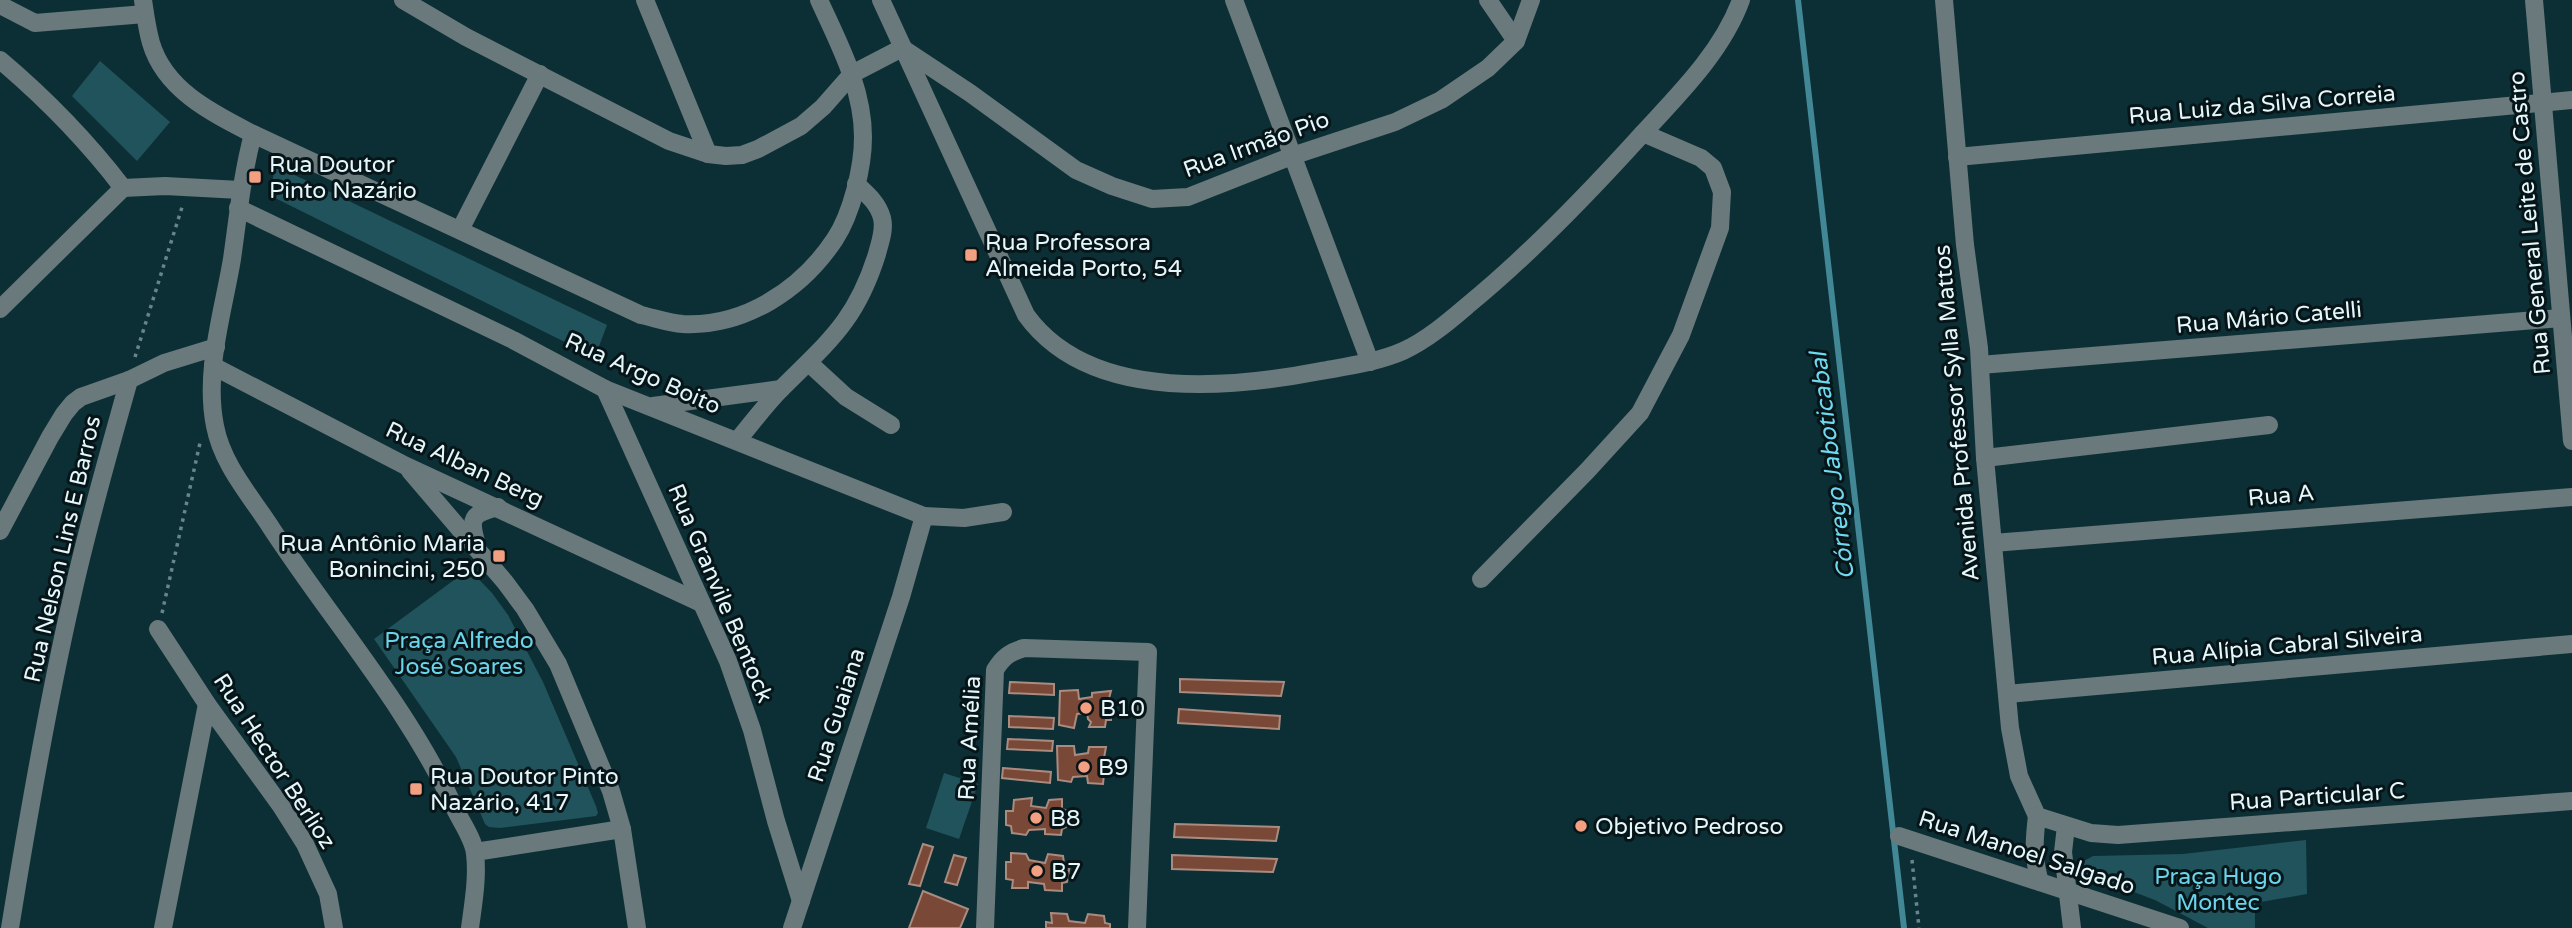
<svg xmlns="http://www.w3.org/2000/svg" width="2572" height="928" viewBox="0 0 2572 928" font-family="'Varela Round',sans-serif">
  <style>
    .green { fill: #21535c }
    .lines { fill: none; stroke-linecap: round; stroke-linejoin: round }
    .stream { stroke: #428795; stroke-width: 6 }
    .building { fill: #794837; stroke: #aa8b80; stroke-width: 2 }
    .path { stroke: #69858b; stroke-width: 3.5; stroke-dasharray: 3.5 5; stroke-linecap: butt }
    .minor { stroke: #6a797c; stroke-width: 18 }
    .poi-dot { fill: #f39f82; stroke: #071518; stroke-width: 2.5 }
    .labels { text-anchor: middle; stroke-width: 6; stroke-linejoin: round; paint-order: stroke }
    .street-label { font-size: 23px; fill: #e4f7fb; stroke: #071518 }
    .poi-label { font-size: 23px; fill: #e4f7fb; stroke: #071518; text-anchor: start }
    .park-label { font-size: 23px; fill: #69d4ea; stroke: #071518 }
    .water-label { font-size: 24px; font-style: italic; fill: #6fd9ef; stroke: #071518 }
  </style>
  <rect width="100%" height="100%" fill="#0c2f36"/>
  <g class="green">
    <polygon points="100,61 170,122 137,161 72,96"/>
    <polygon points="278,167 607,325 595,357 273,197 271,195 274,169"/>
    <polygon points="469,569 492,593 508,615 543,682 596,806 598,813 596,816 500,828 489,827 485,824 456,757 374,639"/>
    <polygon points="944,773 978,784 959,839 926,828"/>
    <polygon points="2306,840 2307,894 2255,903 2255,928 2208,928 2155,900 2086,874 2082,862 2093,856 2183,854"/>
  </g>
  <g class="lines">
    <polyline class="stream" points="1798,0 1904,928"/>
  </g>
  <g class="building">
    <polygon points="1180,679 1284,682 1281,696 1180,692"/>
    <polygon points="1010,682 1054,684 1054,695 1009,693"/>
    <polygon points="1078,690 1079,699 1092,697 1092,693 1111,691 1108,702 1112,704 1111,720 1106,720 1105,727 1089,727 1091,722 1088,719 1087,713 1077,714 1074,728 1059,725 1060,691"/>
    <polygon points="1179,709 1280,716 1279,729 1178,723"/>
    <polygon points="1009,716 1054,718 1053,729 1009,727"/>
    <polygon points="1008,739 1053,741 1052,751 1007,749"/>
    <polygon points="1057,746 1074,746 1075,755 1088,753 1089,747 1106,747 1104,758 1110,759 1109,774 1104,774 1103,784 1088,783 1087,776 1073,777 1071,782 1058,780"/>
    <polygon points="1003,768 1051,772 1050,783 1002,778"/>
    <polygon points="1032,798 1031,806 1046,808 1049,800 1062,799 1062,809 1068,811 1066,827 1062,829 1061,835 1045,834 1045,829 1029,830 1026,835 1012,833 1011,826 1006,825 1006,811 1013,811 1014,800"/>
    <polygon points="1175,824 1279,827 1276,841 1174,837"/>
    <polygon points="923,844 933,847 920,886 909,884"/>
    <polygon points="1011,853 1026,854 1029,860 1045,863 1048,854 1063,856 1064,863 1070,864 1067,882 1062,883 1062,891 1045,890 1044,884 1028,882 1028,888 1012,888 1013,880 1006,879 1006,862 1011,862"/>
    <polygon points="954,855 966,858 957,885 945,882"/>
    <polygon points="1172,855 1277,859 1273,872 1172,869"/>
    <polygon points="923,891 968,909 960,928 909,928"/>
    <polygon points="1051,913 1067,914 1069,921 1085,923 1088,914 1104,916 1105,923 1110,924 1110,928 1046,928 1046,922 1052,923"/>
  </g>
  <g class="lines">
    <g class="path">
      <polyline points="135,357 183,204"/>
      <polyline points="162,613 200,443"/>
      <polyline points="1912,860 1919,928"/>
    </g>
    <g class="minor">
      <path d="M 143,0 C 145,14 147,29 151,43 C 165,90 212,113 253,134 L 641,315 C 655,318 669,323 683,324 C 745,327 802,289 835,239 C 852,213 863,167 863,137 C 863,88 839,44 819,0"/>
      <polyline points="403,0 466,37 669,141 708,154 726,156 742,155 758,149 801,126 823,107 852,74 902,48"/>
      <polyline points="645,0 708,154"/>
      <path d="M 881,0 L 1026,315 C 1089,402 1228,389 1321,371 C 1349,366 1378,362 1403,351 C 1427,340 1448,322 1468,305 C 1528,256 1582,200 1634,143 C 1673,100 1721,55 1741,0"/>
      <polyline points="1234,0 1370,362"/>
      <polyline points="1488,0 1516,41"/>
      <polyline points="1944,0 1965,245 1979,348 1985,458 2010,728 2019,776 2037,816 2091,833 2118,835 2572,801"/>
      <polyline points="2534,0 2572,441"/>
      <polyline points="0,5 35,23 145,14"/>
      <polyline points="902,48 970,93 1076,170 1112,186 1152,199 1188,197 1292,156 1395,122 1441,100 1488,68 1516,41 1531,0"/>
      <path d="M 0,60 C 45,98 87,141 123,188 L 165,186 L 240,190"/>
      <path d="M 253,134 C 242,175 238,217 232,259 C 223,313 204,371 215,426 C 222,463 248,493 268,523 C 330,619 408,706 456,811 C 462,823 474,840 475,854 C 478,877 473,905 470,928"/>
      <polyline points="1957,157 2572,100"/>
      <polyline points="238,208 513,340 605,389 924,516 964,518 1003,512"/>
      <polyline points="460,230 540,74"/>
      <polyline points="0,309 123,188"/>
      <polyline points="809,363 846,397 891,425"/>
      <polyline points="1980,365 2561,318"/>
      <polyline points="213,366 406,466 699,602"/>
      <polyline points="605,389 728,661 752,730 776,821 801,901"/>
      <polyline points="653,406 781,389"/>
      <path d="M 737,441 C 752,423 766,404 782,388 C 829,341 856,321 877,254 C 880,242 885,230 882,218 C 878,203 867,194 856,184"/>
      <polyline points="1985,458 2269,425"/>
      <polyline points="410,471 505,582 525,609 558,664 611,791 622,829 637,928"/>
      <polyline points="0,531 50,437 64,414 73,403 81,397 129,380 164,363 216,347"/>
      <polyline points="1993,543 2572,497"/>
      <path d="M 477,545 C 469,518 471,514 498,507"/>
      <polyline points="1481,579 1587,471 1640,413 1681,335 1720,228 1722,192 1713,168 1701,158 1643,133"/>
      <polyline points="158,629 207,704 281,806 305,844 328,894 334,928"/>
      <polyline points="2007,694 2572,644"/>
      <path d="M 2037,816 C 2034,840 2033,859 2040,882"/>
      <polyline points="2066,826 2063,852 2072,928"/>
      <polyline points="1899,836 2180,928"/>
      <polyline points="475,852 622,829"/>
      <path d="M 10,928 C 28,817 47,706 72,597 C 88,524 109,452 129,380"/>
      <polyline points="163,928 207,704"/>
      <polyline points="792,928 901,597 924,516"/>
      <path d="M 985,928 L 995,670 C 1003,657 1010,652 1024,648 L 1148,652 L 1137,928"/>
    </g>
  </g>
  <g class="poi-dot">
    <rect x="248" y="170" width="14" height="14" rx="3.5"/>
    <rect x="964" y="248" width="14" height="14" rx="3.5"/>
    <rect x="492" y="549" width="14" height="14" rx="3.5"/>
    <circle cx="1086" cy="708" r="7"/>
    <circle cx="1084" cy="767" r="7"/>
    <rect x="409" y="782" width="14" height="14" rx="3.5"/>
    <circle cx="1036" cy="818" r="7"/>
    <circle cx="1581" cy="826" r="7"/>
    <circle cx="1037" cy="871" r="7"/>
  </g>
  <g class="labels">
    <g class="street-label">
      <text transform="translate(2262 104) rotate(-5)" y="8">Rua Luiz da Silva Correia</text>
      <text transform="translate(1256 144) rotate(-20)" y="8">Rua Irmão Pio</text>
      <text transform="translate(2529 223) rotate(-95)" y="8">Rua General Leite de Castro</text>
      <text transform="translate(2269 317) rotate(-5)" y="8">Rua Mário Catelli</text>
      <text transform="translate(643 373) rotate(24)" y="8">Rua Argo Boito</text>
      <text transform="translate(1956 413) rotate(-95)" y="8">Avenida Professor Sylla Mattos</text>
      <text transform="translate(465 464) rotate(25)" y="8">Rua Alban Berg</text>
      <text transform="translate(2281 495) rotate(-5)" y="8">Rua A</text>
      <text transform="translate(62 549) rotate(-77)" y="8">Rua Nelson Lins E Barros</text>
      <text transform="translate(721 593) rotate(67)" y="8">Rua Granvile Bentock</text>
      <text transform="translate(2287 645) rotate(-5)" y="8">Rua Alípia Cabral Silveira</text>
      <text transform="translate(836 715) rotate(-72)" y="8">Rua Guaiana</text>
      <text transform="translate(969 738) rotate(-87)" y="8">Rua Amélia</text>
      <text transform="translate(275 761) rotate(57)" y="8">Rua Hector Berlioz</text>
      <text transform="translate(2317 796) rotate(-4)" y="8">Rua Particular C</text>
      <text transform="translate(2027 852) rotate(18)" y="8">Rua Manoel Salgado</text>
    </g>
    <g class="poi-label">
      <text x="269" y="172">Rua Doutor<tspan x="269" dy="26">Pinto Nazário</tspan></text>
      <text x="985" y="250">Rua Professora<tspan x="985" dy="26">Almeida Porto, 54</tspan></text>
      <text x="485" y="551" text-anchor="end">Rua Antônio Maria<tspan x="485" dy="26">Bonincini, 250</tspan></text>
      <text x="1100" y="716">B10</text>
      <text x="1098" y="775">B9</text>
      <text x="430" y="784">Rua Doutor Pinto<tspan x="430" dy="26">Nazário, 417</tspan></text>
      <text x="1050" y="826">B8</text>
      <text x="1595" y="834">Objetivo Pedroso</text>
      <text x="1051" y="879">B7</text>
    </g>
    <g class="park-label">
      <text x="459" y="648">Praça Alfredo<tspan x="459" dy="26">José Soares</tspan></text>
      <text x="2218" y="884">Praça Hugo<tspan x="2218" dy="26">Montec</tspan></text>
    </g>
    <g class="water-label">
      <text transform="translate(1832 466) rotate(-97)" y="8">Córrego Jaboticabal</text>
    </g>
  </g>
</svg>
